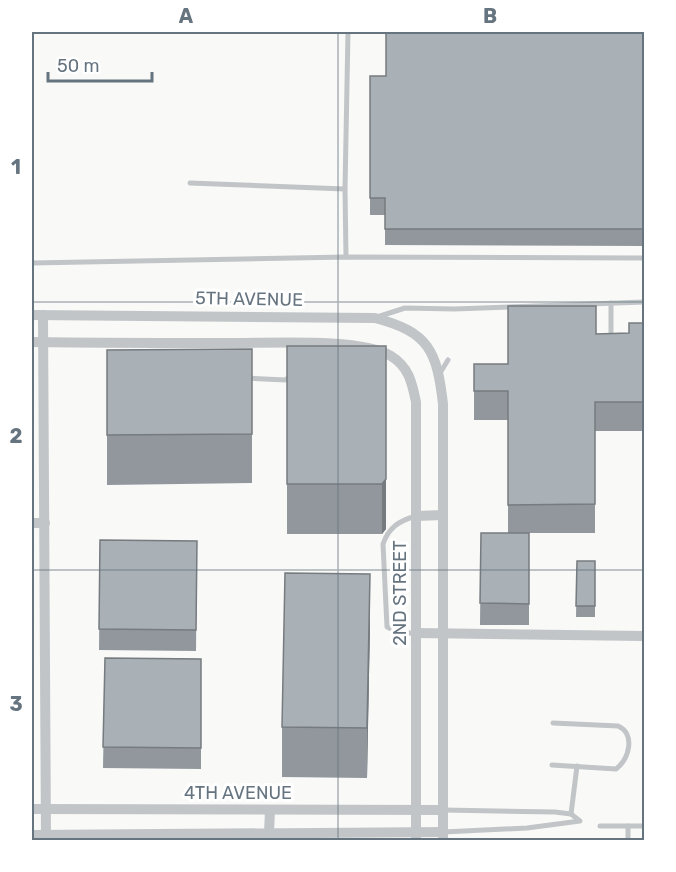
<svg xmlns="http://www.w3.org/2000/svg" width="676" height="872" viewBox="0 0 676 872" font-family="Rubik,sans-serif">
  <style>
    .lines { fill: none; stroke-linecap: round; stroke-linejoin: round }
    .lane { stroke: #c1c5c8; stroke-width: 5 }
    .street { stroke: #c1c5c8; stroke-width: 10 }
    .wall { fill: #91979d }
    .shaded-wall { fill: #767b7f }
    .building { fill: #a9b0b6; stroke: #767b7f; stroke-width: 1.5 }
    .grid { fill: none; stroke: #667480; stroke-width: 1.5; stroke-opacity: 0.55 }
    .labels { text-anchor: middle; stroke-width: 6; stroke-linejoin: round; paint-order: stroke }
    .street-label { font-size: 18px; fill: #667480; stroke: #fff }
    .neatline { fill: none; stroke: #667480; stroke-width: 2 }
    .grid-label { font-size: 20px; text-anchor: middle; font-weight: bold; fill: #667480 }
  </style>
  <rect width="100%" height="100%" fill="#f9f9f7"/>
  <g class="lines">
    <g class="lane">
      <polyline points="190,183 345,189"/>
      <polyline points="346,257 345,189 348,32"/>
      <polyline points="32,263 346,257 644,258"/>
      <polyline points="377,317 405,308 454,309 644,302"/>
      <polyline points="611,339 611,303"/>
      <polyline points="440,373 448,360"/>
      <polyline points="245,378 285,380 291,376"/>
      <path d="M 416,516 C 399,521 389,527 383,544 L 387,627 L 400,633 L 416,633"/>
      <path d="M 552,765 L 616,769 C 629,759 636,734 618,726 L 553,723"/>
      <polyline points="571,814 577,766"/>
      <polyline points="600,826 644,826"/>
      <polyline points="628,826 628,840"/>
      <polyline points="443,832 527,828 580,821 571,814 555,812 443,810"/>
    </g>
    <g class="street">
      <path d="M 32,315 L 375,318 C 429,332 437,351 443,404 L 443,840"/>
      <polyline points="43,315 46,840"/>
      <path d="M 32,342 C 100,343 169,343 237,343 C 274,343 363,338 391,356 C 409,367 412,383 416,402 L 416,840"/>
      <polyline points="416,516 443,515"/>
      <polyline points="32,523 45,523"/>
      <polyline points="416,633 644,636"/>
      <polyline points="32,809 443,810"/>
      <polyline points="269,833 270,810"/>
      <polyline points="32,835 443,832"/>
    </g>
  </g>
  <g class="wall">
    <polygon points="645,32 645,246 385,245 385,215 370,215 370,76 386,76"/>
    <polygon points="645,323 645,431 595,431 595,533 529,533 529,625 480,625 481,533 508,533 508,420 474,420 474,364 508,364 596,334 629,333"/>
    <polygon points="287,346 386,346 386,529 382,534 287,534"/>
    <polygon points="252,349 252,483 107,485 107,350"/>
    <polygon points="100,540 197,541 196,651 99,650"/>
    <polygon points="577,561 595,561 595,617 576,617"/>
    <polygon points="370,624 367,778 282,777 282,727"/>
    <polygon points="105,658 201,659 201,769 103,768"/>
  </g>
  <g class="shaded-wall">
    <polygon points="386,346 386,529 382,534 382,484"/>
    <polygon points="370,574 370,624 367,778 367,728"/>
  </g>
  <g class="building">
    <polygon points="386,32 645,32 645,229 385,229 385,198 370,198 370,76 386,76"/>
    <polygon points="508,306 596,306 596,334 629,333 629,323 645,323 645,402 595,402 595,504 508,505 508,391 474,391 474,364 508,364"/>
    <polygon points="287,346 386,346 386,479 382,484 287,484"/>
    <polygon points="252,349 252,434 107,435 107,350"/>
    <polygon points="481,533 529,533 529,604 480,603"/>
    <polygon points="100,540 197,541 196,630 99,629"/>
    <polygon points="577,561 595,561 595,606 576,606"/>
    <polygon points="285,573 370,574 367,728 282,727"/>
    <polygon points="105,658 201,659 201,748 103,747"/>
  </g>
  <path class="grid" d="M 338,32 L 338,840M 32,302 L 644,302M 32,570 L 644,570"/>
  <g class="labels">
    <g class="street-label">
      <text transform="translate(249 299) rotate(1)" y="6">5TH AVENUE</text>
      <text transform="translate(400 593) rotate(-90)" y="6">2ND STREET</text>
      <text x="238" y="799">4TH AVENUE</text>
    </g>
  </g>
  <rect width="676" height="872" fill="none" stroke="#ffffff" stroke-width="66"/>
  <path d="M48 72v9h104v-9" fill="none" stroke="#667480" stroke-width="3"/>
  <text x="57" y="72" font-size="18" fill="#667480" stroke="#ffffff" stroke-width="4.5" paint-order="stroke">50 m</text>
  <rect x="33" y="33" width="610" height="806" class="neatline"/>
  <g class="grid-label">
    <text x="186" y="23">A</text>
    <text x="490" y="23">B</text>
    <text x="16" y="174">1</text>
    <text x="16" y="443">2</text>
    <text x="16" y="711">3</text>
  </g>
</svg>
